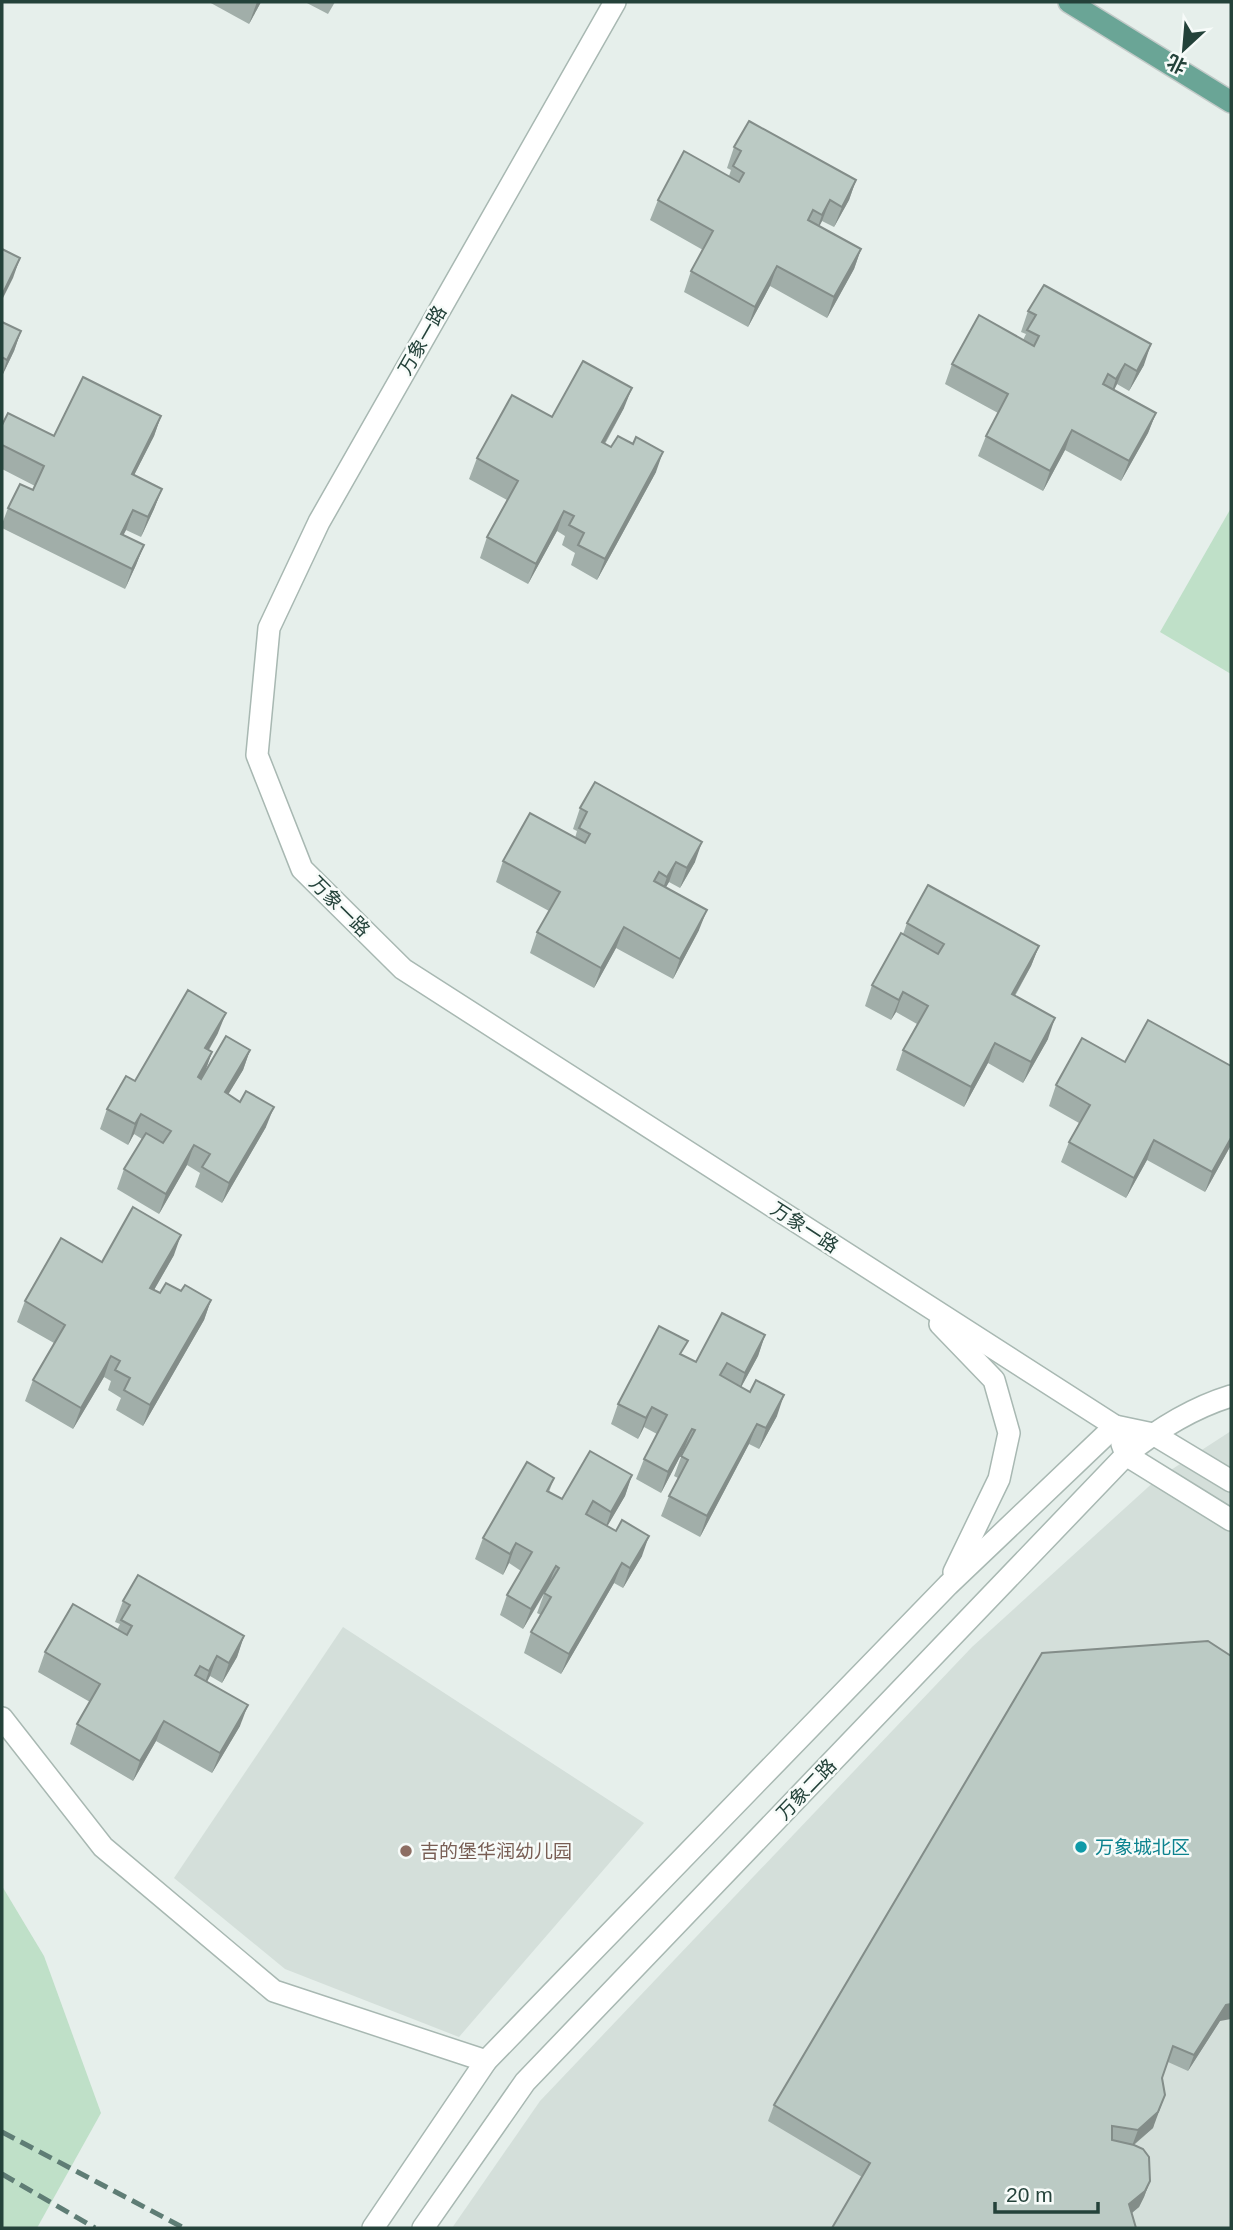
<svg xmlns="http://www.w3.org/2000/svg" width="1233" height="2230" viewBox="0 0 1233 2230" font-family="Arial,'Noto Sans SC',sans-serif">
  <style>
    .built { fill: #d4dfda }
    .green { fill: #bfe0c8 }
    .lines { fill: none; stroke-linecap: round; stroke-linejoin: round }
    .minor-casing { stroke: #a8b8b2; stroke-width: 24 }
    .major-casing { stroke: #c2cac8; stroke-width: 24 }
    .minor { stroke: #fff; stroke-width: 21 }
    .major { stroke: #6aa596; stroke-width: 21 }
    .rail { stroke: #5f7d75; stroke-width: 5; stroke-dasharray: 14 7; stroke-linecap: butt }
    .wall { fill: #a1aea9 }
    .shaded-wall { fill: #838d89 }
    .building { fill: #bbcac4; stroke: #838d89; stroke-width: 2 }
    .culture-dot { fill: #0f9aa8; stroke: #f7fbf9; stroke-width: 2.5 }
    .education-dot { fill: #8d6e63; stroke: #f7fbf9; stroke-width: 2.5 }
    .labels { text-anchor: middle; stroke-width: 5; stroke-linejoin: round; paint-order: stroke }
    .street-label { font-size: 19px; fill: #24423a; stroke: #f7fbf9 }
    .culture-label { font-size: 19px; fill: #0d838f; stroke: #f7fbf9; text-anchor: start }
    .education-label { font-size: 19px; fill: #785e54; stroke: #f7fbf9; text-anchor: start }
  </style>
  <rect width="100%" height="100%" fill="#e6efeb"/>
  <g class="built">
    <polygon points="1231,1431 1231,2228 452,2228 540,2101 972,1647 1157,1479"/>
    <polygon points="343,1627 644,1823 459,2037 285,1969 174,1878"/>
  </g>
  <g class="green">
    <polygon points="1231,508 1231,674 1160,632"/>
    <polygon points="2,1886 44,1956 101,2113 37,2228 2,2228"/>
  </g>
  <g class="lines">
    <defs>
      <g id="minor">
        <polyline points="615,2 319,522 269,628 257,755 302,869 403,969 1115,1426 1153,1434 1231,1481"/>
        <polyline points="940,1324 994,1380 1009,1433 999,1479 954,1572"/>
        <polyline points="1122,1444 1126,1455 1231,1520"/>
        <polyline points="2,1718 103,1847 274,1991 486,2061"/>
        <polyline points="373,2228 486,2061 948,1585 1115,1426"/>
        <path d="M 423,2228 L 525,2082 L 1126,1455 C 1158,1429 1192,1408 1231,1396"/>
      </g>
      <polyline id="major" points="1069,2 1231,102"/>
    </defs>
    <use href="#minor" class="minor-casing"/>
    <use href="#major" class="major-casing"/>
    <use href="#minor" class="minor"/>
    <use href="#major" class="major"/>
    <g class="rail">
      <polyline points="2,2132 184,2228"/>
      <polyline points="2,2174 95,2228"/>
    </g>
  </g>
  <g class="wall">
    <polygon points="209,2 261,2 249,24"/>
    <polygon points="305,2 335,2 328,14"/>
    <polygon points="734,147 856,180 849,200 834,227 822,221 819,226 861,249 854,269 827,318 770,286 748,327 684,292 691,271 703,250 650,220 658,200 729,176 731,170 727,168"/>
    <polygon points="1028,311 1144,365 1129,391 1117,384 1114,390 1156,413 1148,433 1121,481 1065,450 1043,491 978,456 986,436 998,413 945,384 952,364 1023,340 1026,334 1021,332"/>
    <polygon points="2,322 21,331 14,351 2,376"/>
    <polygon points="624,408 605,444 656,472 597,580 571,565 575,553 562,545 565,536 557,531 528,584 480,558 487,537 507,500 469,479 477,458 552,417"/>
    <polygon points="161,416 154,436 134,475 162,489 154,509 141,537 126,530 123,535 144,545 136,565 125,589 2,528 2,524 8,508 33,490 35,486 2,469 2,425 54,436"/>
    <polygon points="580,808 695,862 680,888 669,882 666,887 699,930 673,979 616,948 594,988 530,953 537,932 549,911 496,882 503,861 575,838 577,831 573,829"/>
    <polygon points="907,923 1039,946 1031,966 1015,996 1048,1039 1023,1083 988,1063 964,1107 896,1070 903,1050 917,1024 896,1012 891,1020 865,1006 872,985 903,934"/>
    <polygon points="218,1033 209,1050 212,1052 205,1071 250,1050 243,1070 228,1094 266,1127 222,1203 195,1187 200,1173 187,1165 159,1214 117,1189 124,1169 142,1139 134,1134 128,1145 100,1129 107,1109 135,1081"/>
    <polygon points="1056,1085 1231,1145 1205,1192 1147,1160 1126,1198 1061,1162 1069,1142 1079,1123 1049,1106"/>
    <polygon points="174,1255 154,1290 160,1293 181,1291 211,1300 204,1320 143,1426 116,1410 121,1398 108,1390 111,1381 104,1377 73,1429 25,1401 33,1380 54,1343 17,1322 25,1301 102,1262"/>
    <polygon points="765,1335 758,1356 741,1387 777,1416 759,1449 749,1444 700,1537 661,1516 669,1496 678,1478 674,1476 684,1449 661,1493 636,1479 644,1459 657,1434 644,1427 638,1439 611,1424 618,1404 682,1355 696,1362"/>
    <polygon points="632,1475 625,1496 607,1526 642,1556 623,1588 614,1583 561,1674 524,1653 531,1632 541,1615 537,1613 544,1594 523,1629 500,1615 507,1595 521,1571 509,1563 503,1575 475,1559 483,1538 554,1478 549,1492 562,1499"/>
    <polygon points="123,1601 244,1636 237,1657 222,1683 210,1676 207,1682 240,1726 212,1773 156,1741 133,1781 70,1744 77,1724 90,1702 38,1672 45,1652 117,1630 120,1624 115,1622"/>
    <polygon points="1220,2021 1188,2071 1168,2062 1162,2078 1153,2128 1134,2145 1150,2181 1144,2197 1139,2207 1132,2213 862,2177 768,2121 774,2105"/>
  </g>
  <g class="shaded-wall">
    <polygon points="257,2 261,2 249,24"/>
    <polygon points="856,180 849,200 834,227 842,207"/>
    <polygon points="830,200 822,221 815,235 822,215"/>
    <polygon points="861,249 854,269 827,318 834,297"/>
    <polygon points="20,258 13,278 2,300 2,295"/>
    <polygon points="777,266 770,286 748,327 755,307"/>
    <polygon points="21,331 14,351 2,376 7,360"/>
    <polygon points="1151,344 1144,365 1129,391 1137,371"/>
    <polygon points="1125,364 1117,384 1109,400 1116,379"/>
    <polygon points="632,388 624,408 594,462 602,442"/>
    <polygon points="1156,413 1148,433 1121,481 1129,461"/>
    <polygon points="161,416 154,436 124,495 132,474"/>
    <polygon points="1072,430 1065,450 1043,491 1050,471"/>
    <polygon points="663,452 656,472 597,580 605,559"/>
    <polygon points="162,489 154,509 141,537 148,517"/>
    <polygon points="133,510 126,530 114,554 121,534"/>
    <polygon points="564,511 557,531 528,584 536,564"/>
    <polygon points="144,545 136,565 125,589 132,569"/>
    <polygon points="702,842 695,862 680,888 687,868"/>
    <polygon points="676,862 669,882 660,897 667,877"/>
    <polygon points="707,910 699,930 673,979 680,959"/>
    <polygon points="624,927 616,948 594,988 601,968"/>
    <polygon points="1039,946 1031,966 1004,1014 1012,994"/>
    <polygon points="903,992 896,1012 891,1020 899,1000"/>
    <polygon points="226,1013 218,1033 198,1068 205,1048"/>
    <polygon points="1055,1018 1048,1039 1023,1083 1031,1062"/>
    <polygon points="995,1043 988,1063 964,1107 971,1087"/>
    <polygon points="250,1050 243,1070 217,1113 225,1092"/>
    <polygon points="212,1052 205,1072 190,1098 198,1077"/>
    <polygon points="274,1107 266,1127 222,1203 229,1183"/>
    <polygon points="141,1114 134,1134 128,1145 135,1124"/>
    <polygon points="1231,1138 1231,1145 1205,1192 1212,1172"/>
    <polygon points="1154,1140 1147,1160 1126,1198 1134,1178"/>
    <polygon points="194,1145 187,1165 159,1214 166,1194"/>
    <polygon points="181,1235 174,1255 143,1309 150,1288"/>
    <polygon points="211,1300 204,1320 143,1426 150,1405"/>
    <polygon points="765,1335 758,1356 738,1393 745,1373"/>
    <polygon points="111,1356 104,1377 73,1429 81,1408"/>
    <polygon points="784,1395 777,1416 759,1449 766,1428"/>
    <polygon points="652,1407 644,1427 638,1439 646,1418"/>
    <polygon points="757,1424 749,1444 700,1537 707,1516"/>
    <polygon points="692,1429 684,1449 661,1493 668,1472"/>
    <polygon points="632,1475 625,1496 604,1532 611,1512"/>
    <polygon points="649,1536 642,1556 623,1588 630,1568"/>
    <polygon points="516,1543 509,1563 503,1575 510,1554"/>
    <polygon points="622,1563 614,1583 561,1674 569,1654"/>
    <polygon points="556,1566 548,1586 523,1629 531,1609"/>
    <polygon points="244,1636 237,1657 222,1683 229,1663"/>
    <polygon points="217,1656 210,1676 202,1691 209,1671"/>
    <polygon points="248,1705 240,1726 212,1773 220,1753"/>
    <polygon points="164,1721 156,1741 133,1781 140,1761"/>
    <polygon points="1231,2004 1231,2019 1220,2021 1188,2071 1194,2055 1226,2005"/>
    <polygon points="1165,2095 1153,2128 1132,2146 1138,2130"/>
    <polygon points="1150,2181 1144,2197 1139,2207 1123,2220 1129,2204"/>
  </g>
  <g class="building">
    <polygon points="749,121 856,180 842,207 830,200 822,215 813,210 808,220 861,249 834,297 777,266 755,307 691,271 713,231 658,200 684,151 739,182 744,173 733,166 741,151 734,147"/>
    <polygon points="2,249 20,258 2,295"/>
    <polygon points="1044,285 1151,344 1137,371 1125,364 1116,379 1108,374 1103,384 1156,413 1129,461 1072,430 1050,471 986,436 1008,394 952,364 979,315 1034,346 1039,336 1027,330 1036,315 1028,311"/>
    <polygon points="2,322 21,331 7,360 2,357"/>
    <polygon points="583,361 632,388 602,442 611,447 618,436 633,444 636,437 663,452 605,559 578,545 584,533 569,525 574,516 564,511 536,564 487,537 518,481 477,458 512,395 552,417"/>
    <polygon points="83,377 161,416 132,474 162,489 148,517 133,510 121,534 144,545 132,569 8,508 20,484 33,490 44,466 2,445 2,425 8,413 54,436"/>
    <polygon points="595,782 702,842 687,868 676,862 667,877 659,872 654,881 707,910 680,959 624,927 601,968 537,932 560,892 503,861 530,813 585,843 590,834 579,828 587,812 580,808"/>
    <polygon points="928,885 1039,946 1012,994 1055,1018 1031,1062 995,1043 971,1087 903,1050 928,1006 903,992 899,1000 872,985 901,933 938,954 944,944 907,923"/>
    <polygon points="188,990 226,1013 205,1048 212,1052 198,1077 201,1079 226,1036 250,1050 225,1092 240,1102 246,1091 274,1107 229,1183 202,1167 210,1154 194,1145 166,1194 124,1169 146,1133 163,1143 171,1131 141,1114 135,1124 107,1109 126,1076 135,1081"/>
    <polygon points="1148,1020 1231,1066 1231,1138 1212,1172 1154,1140 1134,1178 1069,1142 1090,1105 1056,1085 1082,1038 1125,1062"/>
    <polygon points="133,1207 181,1235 150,1288 160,1293 166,1283 181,1291 185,1285 211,1300 150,1405 124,1390 130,1378 115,1370 120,1361 111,1356 81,1408 33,1380 65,1325 25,1301 61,1238 102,1262"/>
    <polygon points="722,1313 765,1335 745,1373 727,1363 720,1375 750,1392 756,1380 784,1395 766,1428 757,1424 707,1516 669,1496 688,1460 681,1456 695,1430 692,1429 668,1472 644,1459 667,1415 652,1407 646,1418 618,1404 659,1326 688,1341 680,1354 696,1362"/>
    <polygon points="590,1451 632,1475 611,1512 593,1501 586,1514 616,1531 622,1520 649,1536 630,1568 622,1563 569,1654 531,1632 551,1597 544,1593 559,1568 556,1566 531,1609 507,1595 532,1552 516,1543 510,1554 483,1538 527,1462 554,1478 547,1491 562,1499"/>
    <polygon points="138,1575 244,1636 229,1663 217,1656 209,1671 200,1666 195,1675 248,1705 220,1753 164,1721 140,1761 77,1724 100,1684 45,1652 73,1604 127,1635 132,1626 121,1620 130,1605 123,1601"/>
    <polygon points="1208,1641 1231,1656 1231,2004 1226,2005 1194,2055 1173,2046 1162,2078 1165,2095 1158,2112 1138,2130 1112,2126 1112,2140 1134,2145 1143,2149 1149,2157 1150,2181 1145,2191 1129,2204 1136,2228 832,2228 870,2163 774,2105 1042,1653"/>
  </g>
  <circle class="culture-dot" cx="1081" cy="1847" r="7"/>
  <circle class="education-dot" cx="406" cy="1851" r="7"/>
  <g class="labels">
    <g class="street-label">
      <text transform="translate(422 340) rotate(-60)" y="7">万象一路</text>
      <text transform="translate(340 906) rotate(45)" y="7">万象一路</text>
      <text transform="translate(805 1227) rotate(33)" y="7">万象一路</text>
      <text transform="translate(806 1789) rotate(-46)" y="7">万象二路</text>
    </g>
    <g class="culture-label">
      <text x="1095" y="1854">万象城北区</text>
    </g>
    <g class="education-label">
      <text x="420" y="1858">吉的堡华润幼儿园</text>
    </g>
  </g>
  <rect width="1233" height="2230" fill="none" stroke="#24423a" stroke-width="7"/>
  <g transform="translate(1184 49) rotate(206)" stroke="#f7fbf9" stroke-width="5" paint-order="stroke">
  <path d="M0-5L12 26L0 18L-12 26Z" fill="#24423a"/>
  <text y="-10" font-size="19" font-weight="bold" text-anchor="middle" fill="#24423a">北</text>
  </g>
  <path d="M995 2202v10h103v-10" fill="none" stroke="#24423a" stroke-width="3.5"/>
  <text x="1006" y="2202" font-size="21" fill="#24423a" stroke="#f7fbf9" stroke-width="5" paint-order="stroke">20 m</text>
</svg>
